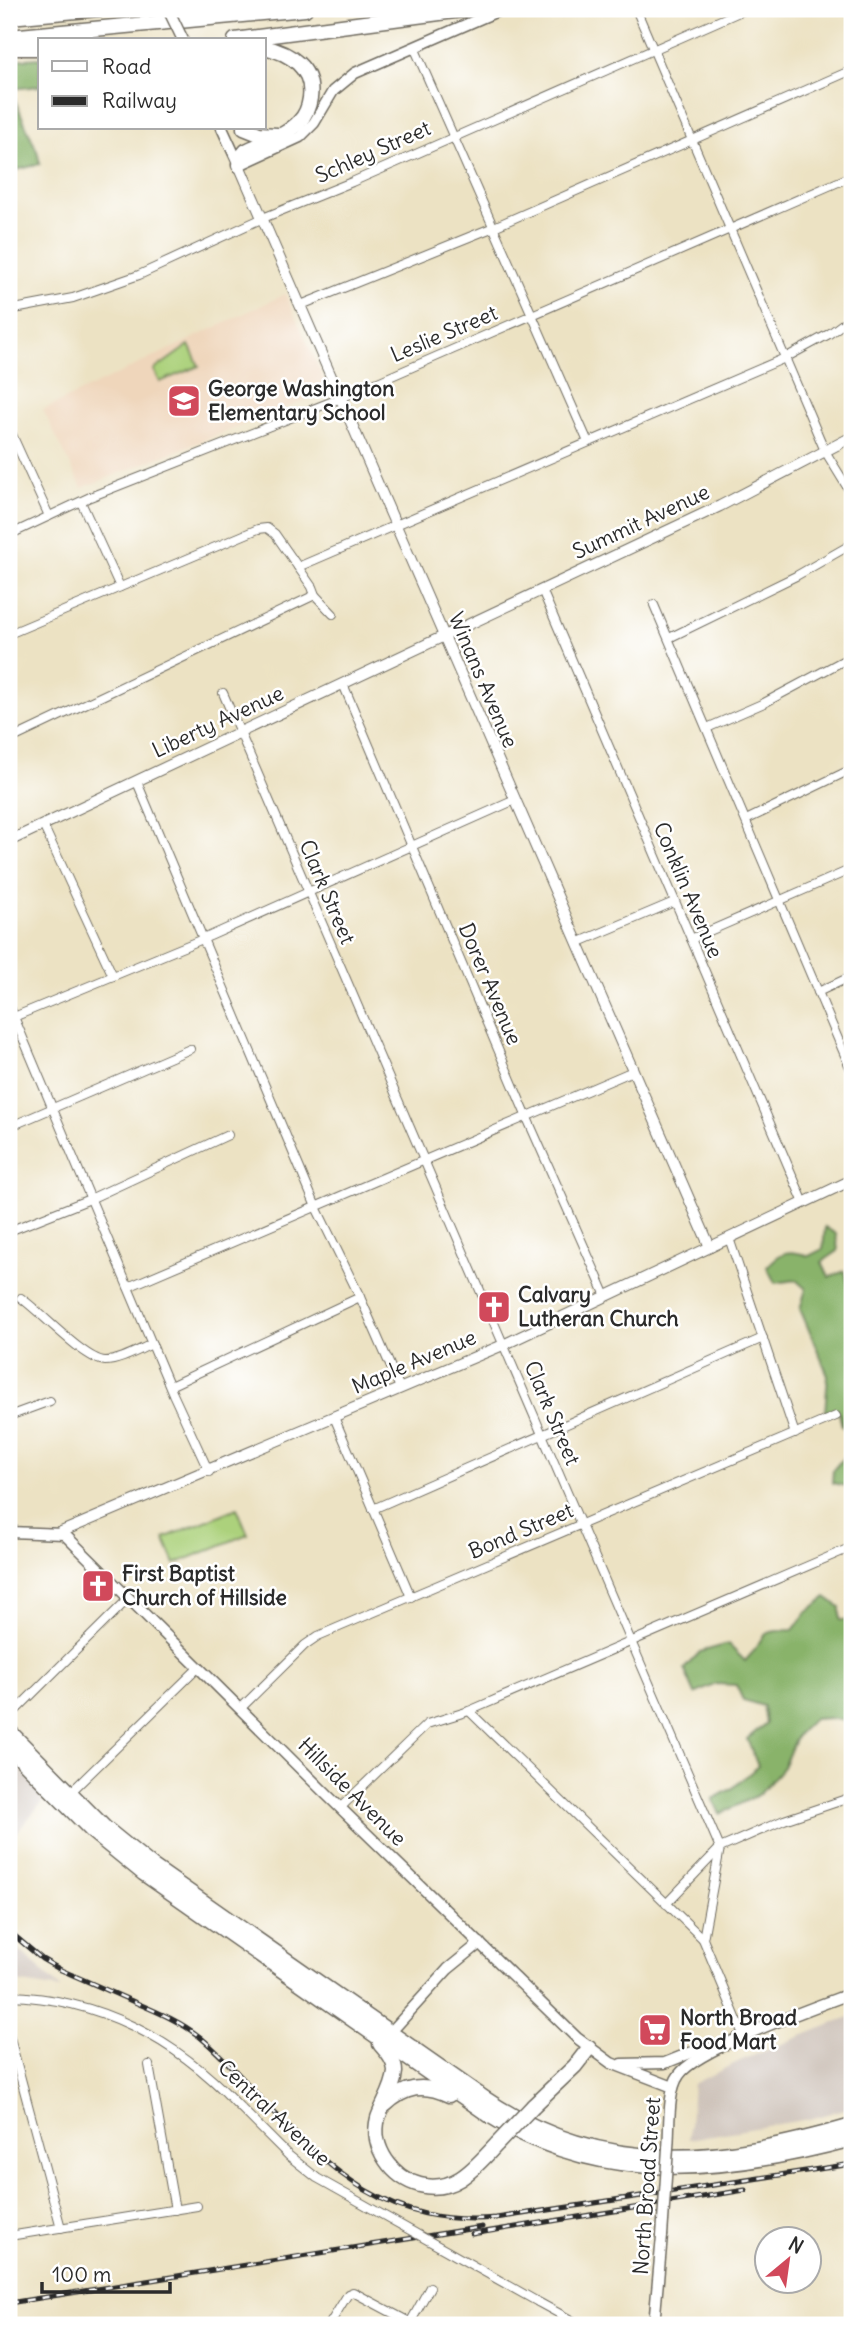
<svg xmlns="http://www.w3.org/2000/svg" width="861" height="2334" viewBox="0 0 861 2334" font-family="Delius,sans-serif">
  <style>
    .built { fill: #efd6bb }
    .industrial { fill: #cdc2b9 }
    .green { fill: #acd17b; stroke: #6c7e53; stroke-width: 2 }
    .forest { fill: #89b36b; stroke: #5a6f4b; stroke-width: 2 }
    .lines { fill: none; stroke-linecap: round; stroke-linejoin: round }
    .minor-casing { stroke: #6f6b60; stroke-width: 10 }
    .tertiary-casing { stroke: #6f6b60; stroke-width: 12 }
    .secondary-casing { stroke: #6f6b60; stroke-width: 13 }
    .trunk-casing { stroke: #6f6b60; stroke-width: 17 }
    .motorway-casing { stroke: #6f6b60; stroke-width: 17 }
    .minor { stroke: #fff; stroke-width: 8 }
    .tertiary { stroke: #fff; stroke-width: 10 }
    .secondary { stroke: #fff; stroke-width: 10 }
    .trunk { stroke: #fff; stroke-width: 14 }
    .motorway { stroke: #fff; stroke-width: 14 }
    .rail-casing { stroke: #2b2b2b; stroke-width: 5 }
    .rail { stroke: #fff; stroke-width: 2.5; stroke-dasharray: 8; stroke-linecap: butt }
    .minor-bridge-casing { stroke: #6f6b60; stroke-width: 10; stroke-linecap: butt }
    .secondary-bridge-casing { stroke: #6f6b60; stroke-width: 13; stroke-linecap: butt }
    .trunk-bridge-casing { stroke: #6f6b60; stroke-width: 17; stroke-linecap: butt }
    .minor-bridge { stroke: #fff; stroke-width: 8 }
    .secondary-bridge { stroke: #fff; stroke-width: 10 }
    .trunk-bridge { stroke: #fff; stroke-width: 14 }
    .labels { text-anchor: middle; stroke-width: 5; stroke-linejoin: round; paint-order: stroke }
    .street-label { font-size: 21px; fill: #2b2b2b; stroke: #fff }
    .poi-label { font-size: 21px; font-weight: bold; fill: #2b2b2b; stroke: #fff; text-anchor: start }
  </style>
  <rect width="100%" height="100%" fill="#fff"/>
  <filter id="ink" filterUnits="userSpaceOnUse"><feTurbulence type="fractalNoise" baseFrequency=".0143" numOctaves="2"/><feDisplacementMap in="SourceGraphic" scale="14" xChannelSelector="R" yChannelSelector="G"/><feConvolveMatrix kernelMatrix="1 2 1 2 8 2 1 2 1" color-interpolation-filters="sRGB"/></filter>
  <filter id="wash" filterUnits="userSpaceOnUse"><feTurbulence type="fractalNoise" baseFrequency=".00686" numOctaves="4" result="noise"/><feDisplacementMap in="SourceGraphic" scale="28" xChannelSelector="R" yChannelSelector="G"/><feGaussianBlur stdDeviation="1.57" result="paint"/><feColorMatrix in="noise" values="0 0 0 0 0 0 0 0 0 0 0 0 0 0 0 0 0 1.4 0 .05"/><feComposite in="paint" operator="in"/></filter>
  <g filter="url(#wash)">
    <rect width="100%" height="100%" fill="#ece2c3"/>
    <polygon class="built" points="285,294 329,391 82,488 43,410"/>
    <g class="industrial">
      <polygon points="9,1758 47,1796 9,1842"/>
      <polygon points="9,1940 61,1989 9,1981"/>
      <polygon points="852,2016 852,2107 809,2119 689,2139 693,2084 742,2060"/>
    </g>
    <g class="green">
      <polygon points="189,345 199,366 160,382 154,370"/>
      <polygon points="237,1508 248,1534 175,1564 164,1538"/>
    </g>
    <g class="forest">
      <polygon points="40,58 40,86 10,89 37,151 40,164 9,172 9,60"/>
      <path d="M 825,1227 L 836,1234 L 838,1251 L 822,1262 L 829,1277 L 845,1271 L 852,1301 L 852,1486 L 850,1487 L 832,1483 L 833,1470 L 845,1456 L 852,1437 L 842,1426 L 839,1413 L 825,1413 L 828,1375 L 800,1309 L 806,1289 L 796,1280 L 775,1283 L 767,1267 C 781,1251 788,1249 809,1256 L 823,1249 Z"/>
      <path d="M 826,1597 L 840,1607 L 840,1620 L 852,1620 L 852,1722 L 829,1718 L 813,1719 L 797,1735 L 783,1767 L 760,1794 L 720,1814 L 713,1799 L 733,1788 L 758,1766 L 747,1739 L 766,1723 L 763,1706 L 743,1700 L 736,1685 L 716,1684 L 695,1694 L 684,1669 L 700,1652 L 728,1644 L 745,1661 C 769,1637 752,1631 793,1630 L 806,1613 Z"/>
    </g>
  </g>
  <g filter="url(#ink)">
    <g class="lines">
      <defs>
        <g id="minor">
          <polyline points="636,9 825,451 852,495"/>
          <polyline points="414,47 588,442"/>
          <polyline points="301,305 494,227 852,70"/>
          <polyline points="9,310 73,298 139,275 263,218 352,182 746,9"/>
          <polyline points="9,428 49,516"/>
          <polyline points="81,502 120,587"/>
          <polyline points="9,535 90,497 341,398 852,176"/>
          <polyline points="298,567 785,358 829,334 852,317"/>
          <polyline points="542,590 804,1203"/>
          <polyline points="654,605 852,1072"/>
          <polyline points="9,634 258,529 267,528 275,534 312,587 315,595 333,614"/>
          <polyline points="669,638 796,576 852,544"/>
          <polyline points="343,684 528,1120 606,1296"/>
          <polyline points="223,693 720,1848 703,1939 744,2037"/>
          <polyline points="707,728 764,703 852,656"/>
          <polyline points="9,740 315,595"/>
          <polyline points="137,782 316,1207 360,1297 400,1388"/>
          <polyline points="746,820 852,769"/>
          <polyline points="43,825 113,976"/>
          <polyline points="691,939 852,869"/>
          <polyline points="577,943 674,902"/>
          <polyline points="818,992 852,976"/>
          <polyline points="9,1005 173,1394 209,1472"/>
          <polyline points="9,1019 210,936 515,800"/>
          <polyline points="9,1127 190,1049"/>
          <polyline points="9,1231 90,1199 228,1135"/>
          <polyline points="729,1238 795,1434"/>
          <polyline points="128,1287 633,1071"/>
          <path d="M 21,1298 C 41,1312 85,1360 105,1361 C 120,1361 138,1350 152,1344"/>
          <polyline points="170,1386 360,1297"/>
          <polyline points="9,1416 50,1401"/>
          <polyline points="334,1417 411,1597"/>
          <polyline points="373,1509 763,1338"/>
          <polyline points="240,1709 305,1645 318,1636 836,1416"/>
          <polyline points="469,1711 703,1939"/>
          <polyline points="9,1717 129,1598"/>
          <polyline points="70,1793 199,1667"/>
          <polyline points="340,1808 427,1724 469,1711 852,1547"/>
          <polyline points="666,1904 720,1848 784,1820 852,1797"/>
          <path d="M 9,1996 C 98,1998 175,2039 236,2103"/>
          <polyline points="9,2034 61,2228"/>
          <polyline points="149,2065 175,2210"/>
          <polyline points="9,2236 197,2206"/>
          <polyline points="538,2302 580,2325"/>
          <polyline points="410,2323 430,2287"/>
          <polyline points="329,2325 348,2294 353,2292 415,2325"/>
        </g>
        <g id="tertiary">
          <polyline points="239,165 710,1247"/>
          <polyline points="9,841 720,506 852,437"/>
          <polyline points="61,1532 503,1345 852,1180"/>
        </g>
        <g id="secondary">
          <polyline points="222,128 239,165 300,137 314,123 333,91 355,73 502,9"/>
          <polyline points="9,1532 64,1534 327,1795 577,2038 611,2063 673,2087"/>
          <polyline points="390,2033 448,1969 480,1943"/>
          <polyline points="622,2064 665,2063 695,2051 711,2048"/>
          <path d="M 668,2148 C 670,2129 667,2091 679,2075 C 696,2049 818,2006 852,1993"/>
          <polyline points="654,2325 662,2236"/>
        </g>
        <g id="trunk">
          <path d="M 9,1731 L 104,1827 L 152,1866 L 484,2098 C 603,2179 721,2164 852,2126"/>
          <path d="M 9,1747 L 94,1833 L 143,1873 L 489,2115 C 603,2188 728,2172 852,2139"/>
          <path d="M 380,2044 C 387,2052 395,2061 395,2072 C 394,2088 383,2103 378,2118 C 370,2148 393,2178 420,2185 C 455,2194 476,2166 497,2144"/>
          <path d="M 385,2105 C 405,2086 424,2083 449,2095"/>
          <polyline points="533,2106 575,2066 589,2048"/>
        </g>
        <g id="motorway">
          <polyline points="9,17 99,9"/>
          <polyline points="9,37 305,9"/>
          <polyline points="235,40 470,9"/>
          <polyline points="9,48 40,48"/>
          <polyline points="244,128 259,134 277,135"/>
          <path d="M 239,165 L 241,157 L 246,151 C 263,143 286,136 299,122 C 305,116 309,106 310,98 C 314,68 290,53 264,47"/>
        </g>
      </defs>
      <use href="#minor" class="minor-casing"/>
      <use href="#tertiary" class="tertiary-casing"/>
      <use href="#secondary" class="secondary-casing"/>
      <use href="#trunk" class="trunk-casing"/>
      <use href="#motorway" class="motorway-casing"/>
      <use href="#minor" class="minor"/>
      <use href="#tertiary" class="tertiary"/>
      <use href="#secondary" class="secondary"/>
      <use href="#trunk" class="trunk"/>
      <use href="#motorway" class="motorway"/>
      <defs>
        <g id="rail">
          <path d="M 9,1931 L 42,1959 L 61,1970 C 87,1981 113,1993 139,2004 C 160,2013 181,2022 200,2037 C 223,2056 243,2079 263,2101 C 333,2173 388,2227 496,2218 L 852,2164"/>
          <polyline points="472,2234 745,2190"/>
          <polyline points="9,2303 482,2227"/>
        </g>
      </defs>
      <use href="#rail" class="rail-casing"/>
      <use href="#rail" class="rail"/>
      <defs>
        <polyline id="minor-bridge" points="236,2103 288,2155 317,2178 538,2302"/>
        <g id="secondary-bridge">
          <polyline points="168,9 183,40"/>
          <polyline points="662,2236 668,2148"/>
        </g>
        <polyline id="trunk-bridge" points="497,2144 533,2106"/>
      </defs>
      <use href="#minor-bridge" class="minor-bridge-casing"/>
      <use href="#secondary-bridge" class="secondary-bridge-casing"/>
      <use href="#trunk-bridge" class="trunk-bridge-casing"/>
      <use href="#minor-bridge" class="minor-bridge"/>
      <use href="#secondary-bridge" class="secondary-bridge"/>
      <use href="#trunk-bridge" class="trunk-bridge"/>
    </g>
  </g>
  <defs>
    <symbol id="school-square" viewBox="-11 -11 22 22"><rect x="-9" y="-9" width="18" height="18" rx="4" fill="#d1495b" stroke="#fff"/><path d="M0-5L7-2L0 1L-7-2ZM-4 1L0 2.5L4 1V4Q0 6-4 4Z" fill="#fff"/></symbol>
    <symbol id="church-square" viewBox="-11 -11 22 22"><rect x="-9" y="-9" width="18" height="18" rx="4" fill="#d1495b" stroke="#fff"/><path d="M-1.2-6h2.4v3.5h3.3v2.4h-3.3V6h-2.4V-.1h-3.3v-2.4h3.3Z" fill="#fff"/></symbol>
    <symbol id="supermarket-square" viewBox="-11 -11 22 22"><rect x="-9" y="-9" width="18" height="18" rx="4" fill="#d1495b" stroke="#fff"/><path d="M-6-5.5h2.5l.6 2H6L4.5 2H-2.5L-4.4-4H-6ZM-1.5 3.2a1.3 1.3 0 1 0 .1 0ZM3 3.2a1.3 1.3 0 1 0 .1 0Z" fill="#fff"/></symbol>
  </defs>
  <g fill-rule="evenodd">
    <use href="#school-square" x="165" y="382" width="38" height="38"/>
    <use href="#church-square" x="475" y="1288" width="38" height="38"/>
    <use href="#church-square" x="79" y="1567" width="38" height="38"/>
    <use href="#supermarket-square" x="636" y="2011" width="38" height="38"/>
  </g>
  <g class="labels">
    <g class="street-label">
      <text transform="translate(373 152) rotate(-24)" y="7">Schley Street</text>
      <text transform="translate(444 334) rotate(-23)" y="7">Leslie Street</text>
      <text transform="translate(641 522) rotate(-25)" y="7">Summit Avenue</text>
      <text transform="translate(483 680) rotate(67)" y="7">Winans Avenue</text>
      <text transform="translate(218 722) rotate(-25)" y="7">Liberty Avenue</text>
      <text transform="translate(688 890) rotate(67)" y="7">Conklin Avenue</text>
      <text transform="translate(327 892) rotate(67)" y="7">Clark Street</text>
      <text transform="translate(490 984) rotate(67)" y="7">Dorer Avenue</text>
      <text transform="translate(414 1362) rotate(-23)" y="7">Maple Avenue</text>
      <text transform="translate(552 1413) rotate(67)" y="7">Clark Street</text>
      <text transform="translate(521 1531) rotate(-23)" y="7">Bond Street</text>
      <text transform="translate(352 1792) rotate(45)" y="7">Hillside Avenue</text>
      <text transform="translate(274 2113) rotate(43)" y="7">Central Avenue</text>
      <text transform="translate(647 2186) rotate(-86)" y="7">North Broad Street</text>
    </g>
    <g class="poi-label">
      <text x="208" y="396">George Washington<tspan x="208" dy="24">Elementary School</tspan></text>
      <text x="518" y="1302">Calvary<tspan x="518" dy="24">Lutheran Church</tspan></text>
      <text x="122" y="1581">First Baptist<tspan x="122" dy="24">Church of Hillside</tspan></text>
      <text x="680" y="2025">North Broad<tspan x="680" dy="24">Food Mart</tspan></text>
    </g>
  </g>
  <rect width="861" height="2334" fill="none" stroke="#fff" stroke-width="35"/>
  <rect x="38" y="38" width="228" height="91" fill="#ffffff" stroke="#aaaaaa" stroke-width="2"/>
  <rect x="52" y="61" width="35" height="10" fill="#ffffff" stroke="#aaaaaa" stroke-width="2"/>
  <text x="102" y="74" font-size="21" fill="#2b2b2b">Road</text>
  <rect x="52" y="96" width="35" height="10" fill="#2b2b2b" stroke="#aaaaaa" stroke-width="2"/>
  <text x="102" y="108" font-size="21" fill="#2b2b2b">Railway</text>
  <g transform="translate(788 2260) rotate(29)"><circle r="33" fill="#ffffff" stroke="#aaaaaa" stroke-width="2"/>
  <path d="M0-5L12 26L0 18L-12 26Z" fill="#d1495b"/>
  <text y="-10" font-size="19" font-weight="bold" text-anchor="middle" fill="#2b2b2b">N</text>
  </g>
  <path d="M42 2282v10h128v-10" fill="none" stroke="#2b2b2b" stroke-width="3.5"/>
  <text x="52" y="2282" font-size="21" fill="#2b2b2b" stroke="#ffffff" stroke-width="5" paint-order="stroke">100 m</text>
</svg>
